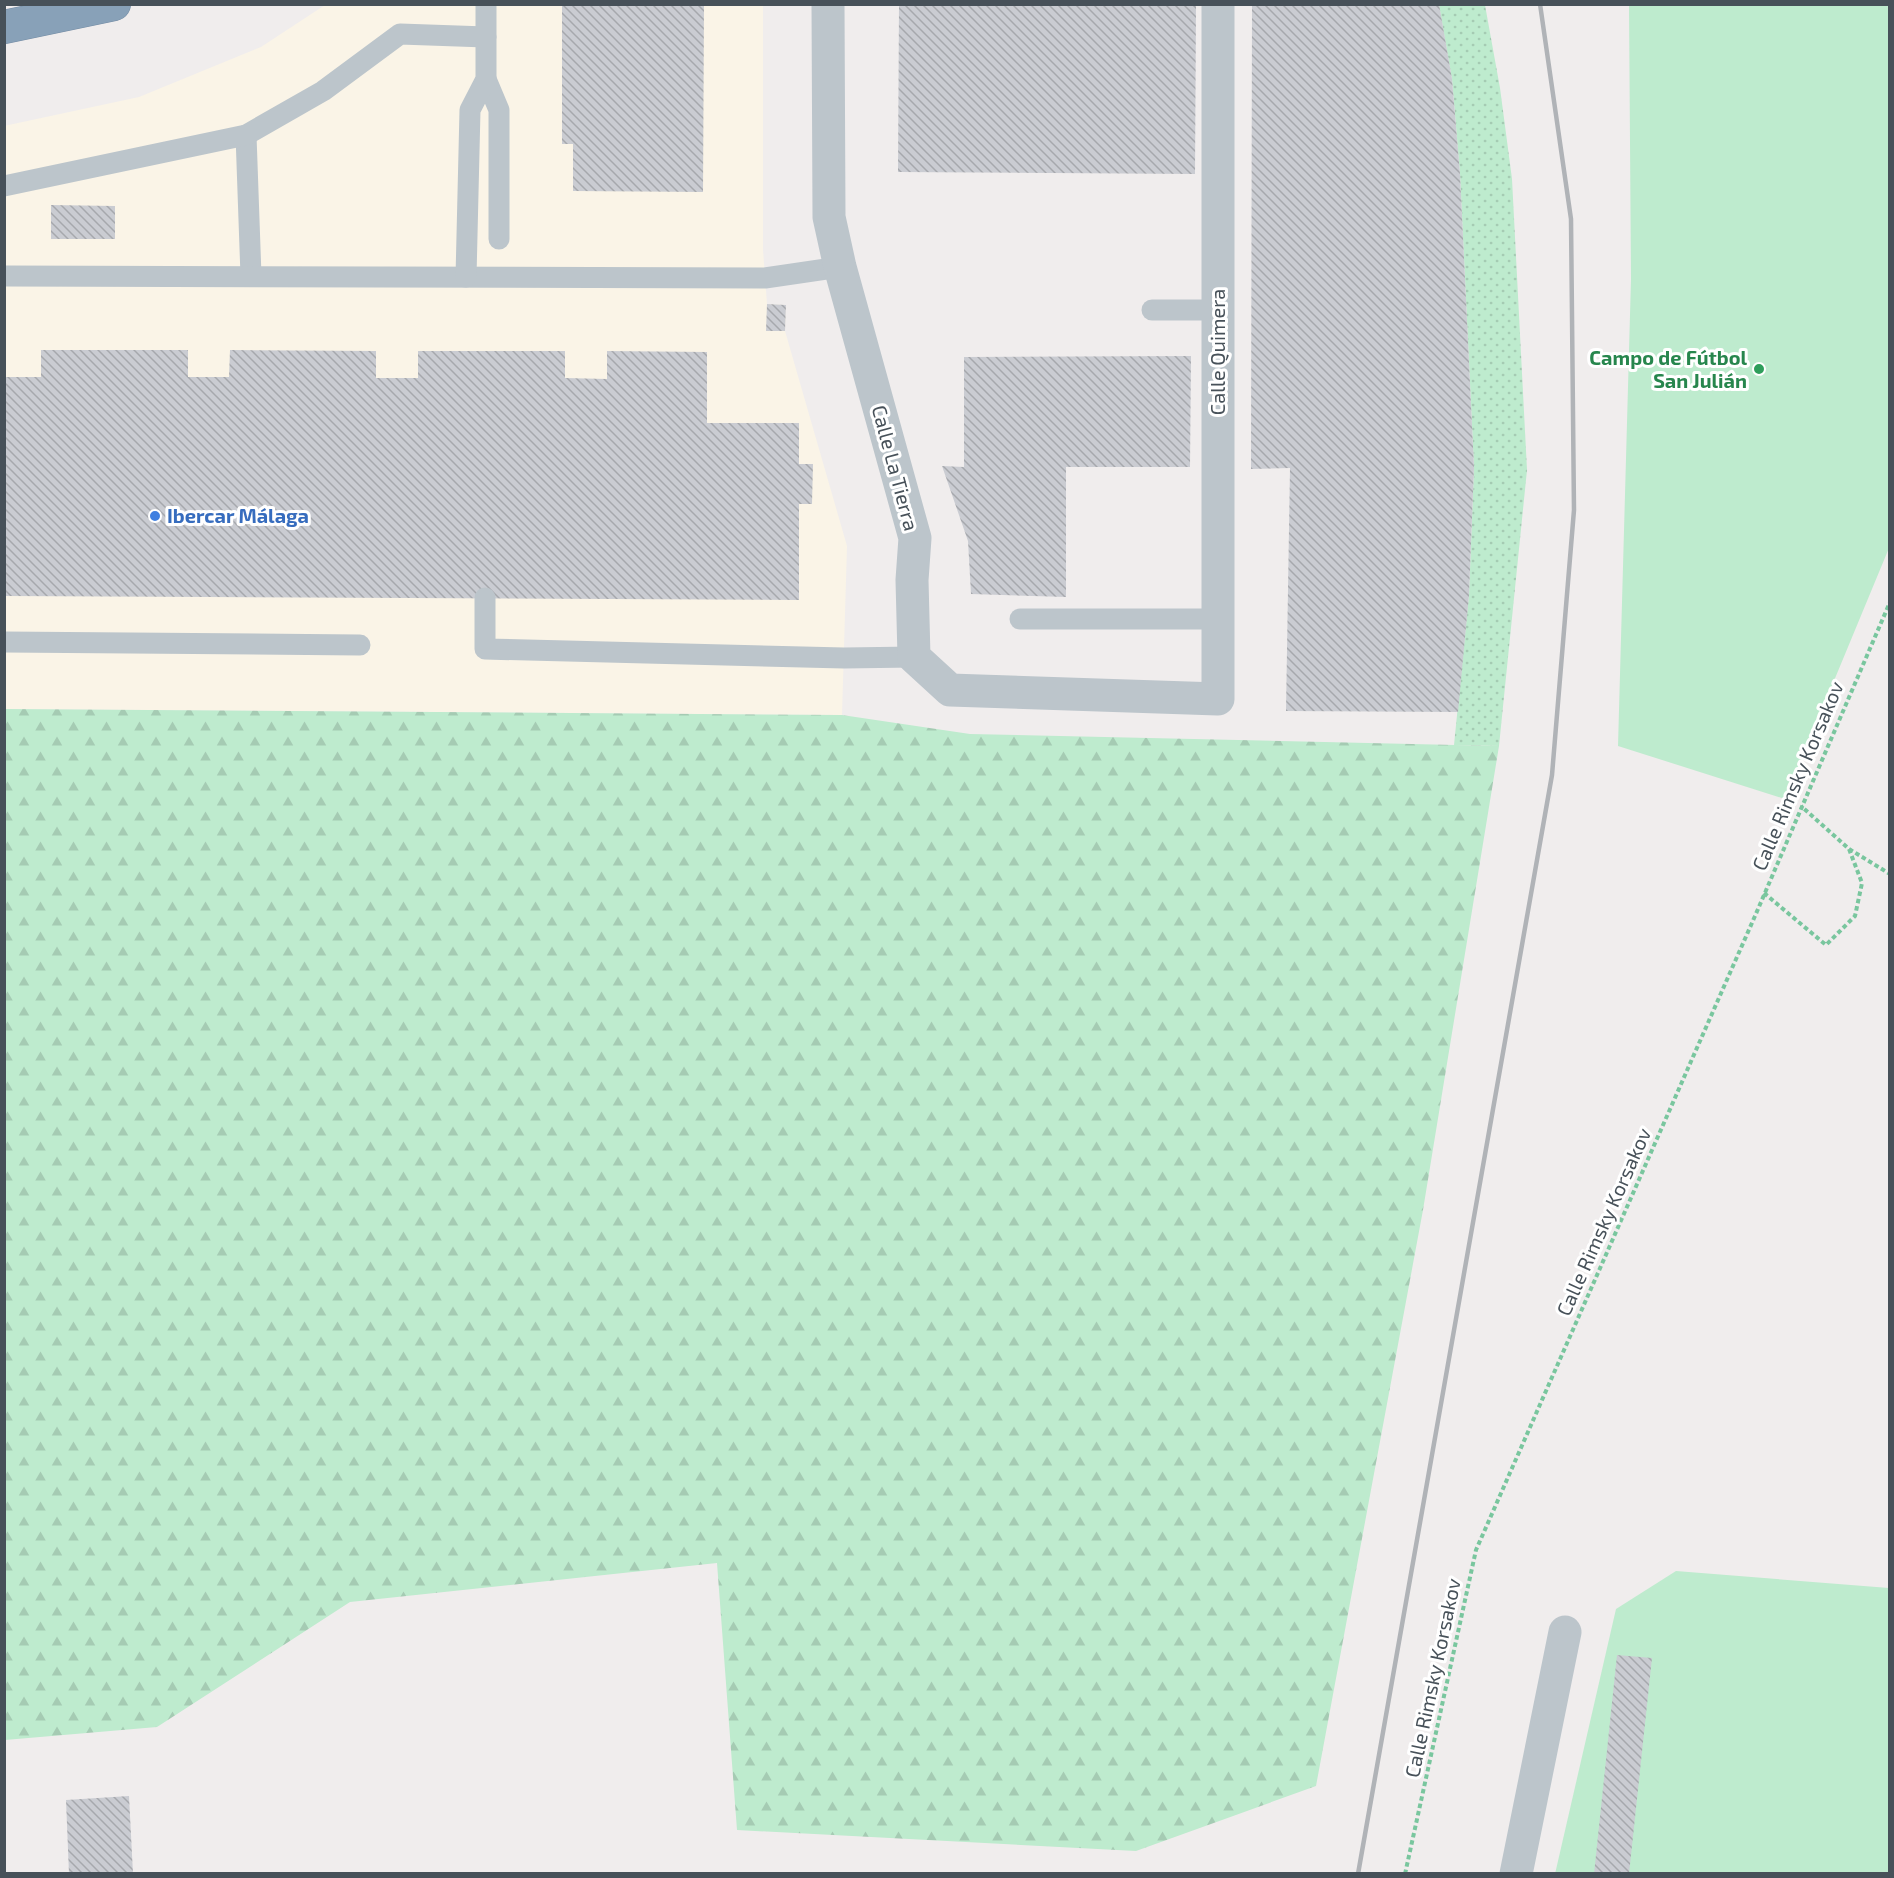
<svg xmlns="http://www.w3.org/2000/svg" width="1894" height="1878" viewBox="0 0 1894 1878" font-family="'Exo 2',sans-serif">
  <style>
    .commercial { fill: #faf4e7 }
    .grass { fill: url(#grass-dots) }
    .forest { fill: url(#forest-firs) }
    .pitch { fill: #beebce }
    .building { fill: url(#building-back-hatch) }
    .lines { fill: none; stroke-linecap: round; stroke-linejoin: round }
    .highway-casing { stroke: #748ca4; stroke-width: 34 }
    .path { stroke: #79c69e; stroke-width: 4; stroke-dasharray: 4.5 3; stroke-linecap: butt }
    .lane { stroke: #bcc5cb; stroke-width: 21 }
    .street { stroke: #bcc5cb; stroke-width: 33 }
    .highway { stroke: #88a1b8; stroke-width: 33 }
    .rail { stroke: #b0b3b7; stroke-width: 4.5 }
    .leisure-dot { fill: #2e9e5b; stroke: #fff; stroke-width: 2 }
    .shop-dot { fill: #3f7fe0; stroke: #fff; stroke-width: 2 }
    .labels { text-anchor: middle; stroke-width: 6; stroke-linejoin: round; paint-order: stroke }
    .street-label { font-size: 20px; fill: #475159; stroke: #fff }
    .leisure-label { font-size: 20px; font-weight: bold; fill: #27864d; stroke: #fff; text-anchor: end }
    .shop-label { font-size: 20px; font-weight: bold; fill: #366cbe; stroke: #fff; text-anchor: start }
  </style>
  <defs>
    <pattern id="grass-dots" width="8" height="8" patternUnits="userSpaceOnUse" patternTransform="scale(1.5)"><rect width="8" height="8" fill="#beebce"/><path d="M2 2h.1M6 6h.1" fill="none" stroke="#a5cbb3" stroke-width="1.8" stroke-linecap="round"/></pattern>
    <pattern id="forest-firs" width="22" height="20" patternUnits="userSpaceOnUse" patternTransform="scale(1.5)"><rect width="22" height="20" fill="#beebce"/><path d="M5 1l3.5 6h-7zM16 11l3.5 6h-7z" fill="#a5cbb3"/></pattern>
    <pattern id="building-back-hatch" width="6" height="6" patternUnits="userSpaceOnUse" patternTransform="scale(1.5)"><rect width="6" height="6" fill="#caccd2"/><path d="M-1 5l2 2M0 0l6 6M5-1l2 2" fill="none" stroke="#a6a8ad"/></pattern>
  </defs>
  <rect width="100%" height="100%" fill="#f0eded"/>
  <polygon class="commercial" points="325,5 763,5 763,250 767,304 786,305 785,331 847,546 842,715 5,709 4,126 139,97 261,47"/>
  <polygon class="grass" points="1439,5 1485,5 1500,88 1512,179 1527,470 1499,746 1454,745 1469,595 1474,467 1460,174 1452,79"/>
  <polygon class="forest" points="5,709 842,715 970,734 1499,746 1423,1210 1316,1786 1136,1851 737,1830 717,1563 350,1602 157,1727 5,1740"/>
  <g class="pitch">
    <polygon points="1629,5 1889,5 1889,548 1785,799 1618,746 1631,279"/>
    <polygon points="1676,1571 1889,1588 1889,1873 1555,1874 1616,1609"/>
  </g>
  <g class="building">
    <polygon points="562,4 704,4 703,192 573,191 573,144 562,144"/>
    <polygon points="1252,4 1439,4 1452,79 1460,174 1474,467 1469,595 1458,712 1286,711 1290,468 1251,469"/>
    <polygon points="899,5 1196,5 1195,174 898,172"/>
    <polygon points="51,205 115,206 115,239 51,239"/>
    <polygon points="767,304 786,305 785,331 766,331"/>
    <polygon points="41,350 188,350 188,377 229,377 230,350 376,351 376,378 418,378 418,351 565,351 565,378 607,379 607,351 707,352 707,423 799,423 799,464 813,464 812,504 799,504 799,600 4,596 4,377 41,377"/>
    <polygon points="1191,356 1190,467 1066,467 1066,597 971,594 968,541 942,466 964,467 964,357"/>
    <polygon points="1617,1655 1652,1658 1629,1874 1594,1874"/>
    <polygon points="129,1796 133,1874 69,1874 66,1800"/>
  </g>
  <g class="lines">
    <defs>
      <polyline id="highway" points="4,27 114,4"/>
    </defs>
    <use href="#highway" class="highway-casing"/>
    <g class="path">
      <polyline points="1849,849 1890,874"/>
      <polyline points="1764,893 1826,945 1855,916 1862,883 1849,849 1801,806"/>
      <polyline points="1405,1874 1476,1550 1755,916 1890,602"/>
    </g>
    <g class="lane">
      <polyline points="486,79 499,110 499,239"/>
      <polyline points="246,135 251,276"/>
      <polyline points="4,186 246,135 323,91 400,34 486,37"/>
      <polyline points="4,276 765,278 840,267"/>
      <polyline points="466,277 470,110 486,79 486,4"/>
      <polyline points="1152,310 1218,310"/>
      <polyline points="485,598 485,649 844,658 914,657"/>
      <polyline points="1020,619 1218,619"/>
      <polyline points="4,642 360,645"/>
    </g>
    <g class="street">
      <polyline points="828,4 829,217 840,267 915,538 912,580 914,657 950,690 1218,699 1218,4"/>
      <polyline points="1516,1874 1565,1632"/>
    </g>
    <use href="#highway" class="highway"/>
    <polyline class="rail" points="1358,1874 1552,775 1574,510 1571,219 1540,4"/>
  </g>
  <circle class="leisure-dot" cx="1759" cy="369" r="6"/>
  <circle class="shop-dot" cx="155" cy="516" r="6"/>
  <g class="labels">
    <g class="street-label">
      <text transform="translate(1218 352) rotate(-90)" y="7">Calle Quimera</text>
      <text transform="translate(895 468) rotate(75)" y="7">Calle La Tierra</text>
      <text transform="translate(1798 776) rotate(-67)" y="7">Calle Rimsky Korsakov</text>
      <text transform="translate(1604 1222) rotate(-66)" y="7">Calle Rimsky Korsakov</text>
      <text transform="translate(1433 1678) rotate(-78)" y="7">Calle Rimsky Korsakov</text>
    </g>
    <g class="leisure-label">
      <text x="1747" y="365">Campo de Fútbol<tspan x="1747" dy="23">San Julián</tspan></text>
    </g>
    <g class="shop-label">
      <text x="167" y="523">Ibercar Málaga</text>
    </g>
  </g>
  <rect width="1894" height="1878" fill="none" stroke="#475159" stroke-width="12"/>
</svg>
